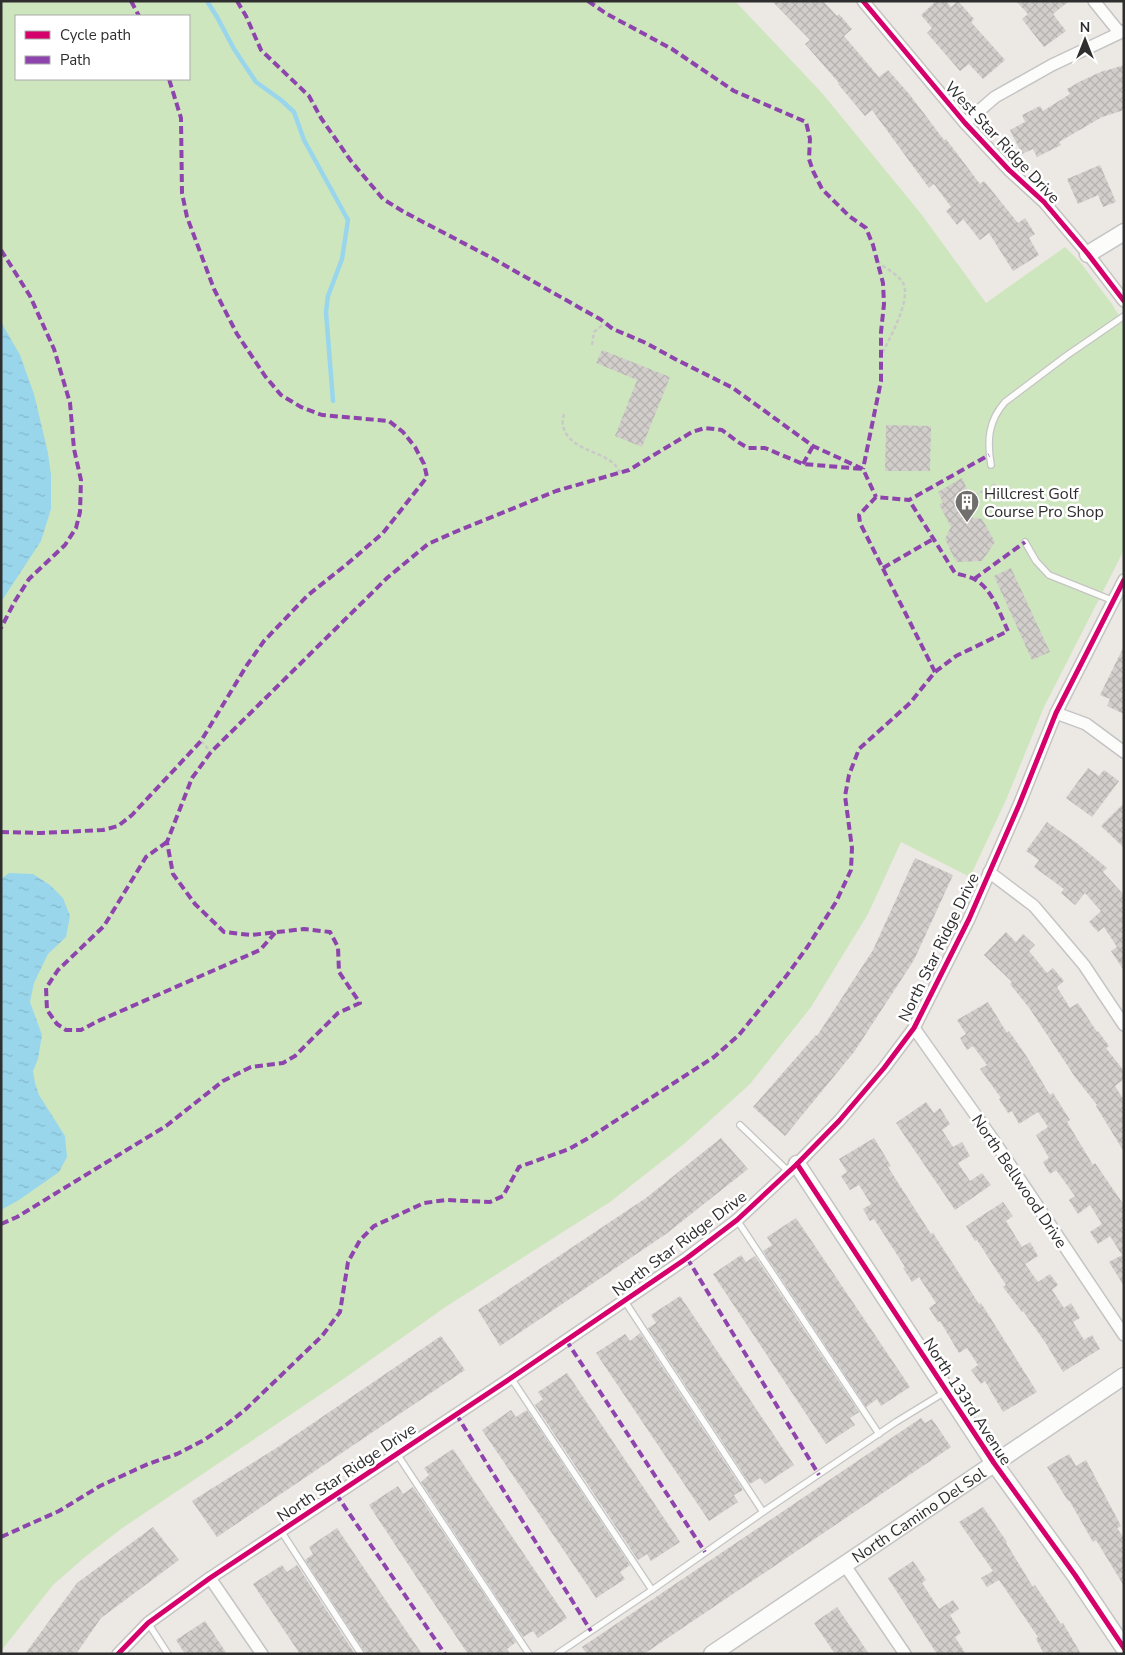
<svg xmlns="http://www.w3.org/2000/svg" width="1125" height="1655" viewBox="0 0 1125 1655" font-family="'Nunito Sans',sans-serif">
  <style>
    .grass { fill: #cee6be; fill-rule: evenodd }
    .water { fill: url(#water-ripples) }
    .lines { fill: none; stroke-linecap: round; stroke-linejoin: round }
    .stream { stroke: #99d6ec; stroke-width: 4.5 }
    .building { fill: url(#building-cross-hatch) }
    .lane-casing { stroke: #c5c4c5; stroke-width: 8 }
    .street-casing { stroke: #c5c4c5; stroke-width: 14 }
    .secondary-casing { stroke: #c5c4c5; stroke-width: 19 }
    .path { stroke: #c9c9c8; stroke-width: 2.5; stroke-dasharray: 4 2.5; stroke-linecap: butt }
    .lane { stroke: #fcfcfb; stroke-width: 5.5 }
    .street { stroke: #fcfcfb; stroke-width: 11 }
    .secondary { stroke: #fcfcfb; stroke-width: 16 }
    .quiet { stroke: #8e44ad; stroke-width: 4; stroke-dasharray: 8 4; stroke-linecap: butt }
    .cycleway-casing { stroke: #fff; stroke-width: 8 }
    .cycleway { stroke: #d6006c; stroke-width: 5 }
    .labels { text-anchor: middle; stroke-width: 5; stroke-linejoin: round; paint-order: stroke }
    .street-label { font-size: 16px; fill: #2e2e2e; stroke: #fff }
    .poi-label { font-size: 16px; fill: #2e2e2e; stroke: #fff; text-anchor: start }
  </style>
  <defs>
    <pattern id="water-ripples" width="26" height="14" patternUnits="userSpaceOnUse" patternTransform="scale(1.25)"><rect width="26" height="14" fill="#99d6ec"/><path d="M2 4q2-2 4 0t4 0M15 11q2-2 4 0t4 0" fill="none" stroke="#84b8cb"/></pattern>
    <pattern id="building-cross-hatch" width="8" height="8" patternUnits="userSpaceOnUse" patternTransform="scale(1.25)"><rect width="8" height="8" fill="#d1cecb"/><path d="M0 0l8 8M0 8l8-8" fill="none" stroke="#b4b1af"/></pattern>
  </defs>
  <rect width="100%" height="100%" fill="#ece8e4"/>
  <path class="grass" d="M 1,1 L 735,1 L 822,93 L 922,215 L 986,303 L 1065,247 L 1080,262 L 1112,304 L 1124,324 L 1124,550 L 1044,707 L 1006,800 L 970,877 L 901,842 L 868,914 L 811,1007 L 750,1084 L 684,1144 L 610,1202 L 447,1306 L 342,1380 L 121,1529 L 85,1557 L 53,1585 L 1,1651 ZM 16,16 L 189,16 L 189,79 L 16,79 Z"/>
  <g class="water">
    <polygon points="1,322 20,355 34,394 48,453 51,475 51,509 41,541 1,602"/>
    <polygon points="9,873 33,874 50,885 63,898 70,916 66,937 48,954 34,983 30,1002 42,1035 38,1059 33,1071 35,1083 39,1095 65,1136 67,1157 59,1172 19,1200 1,1210 1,879"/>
  </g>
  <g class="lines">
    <polyline class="stream" points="207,1 217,17 234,49 256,82 281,100 294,112 304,140 348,220 342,259 328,296 326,312 333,401"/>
  </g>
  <g class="building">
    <polygon points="772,1 823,1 837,16 839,14 852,29 844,36 879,77 888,70 910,95 944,140 946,139 980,184 984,181 1018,223 1025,218 1035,234 1029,238 1039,255 1013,271 989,233 980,240 963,219 957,225 946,211 951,207 934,184 929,188 872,110 865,116 838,84 839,83 805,44 810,40"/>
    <polygon points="936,1 946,1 951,7 958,1 974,19 971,22 1005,60 983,79 969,64 960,71 927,33 932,28 921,15"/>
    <polygon points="1016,1 1069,1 1053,14 1066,31 1044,47 1022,19 1028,14"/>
    <polygon points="1124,65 1124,110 1102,117 1059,142 1061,145 1037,157 1033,149 1022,154 1010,130 1025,122 1022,115 1040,106 1043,111 1070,94 1067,89 1081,81 1105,70 1105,71"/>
    <polygon points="1100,165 1116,202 1103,207 1098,195 1078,204 1067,179"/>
    <polygon points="602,350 670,377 642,447 615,436 637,380 596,363"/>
    <polygon points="886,425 931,426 930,471 885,471"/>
    <polygon points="962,478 967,489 958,493 973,518 982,519 995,542 982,561 956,562 945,539 951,527 939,504 943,503 938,492"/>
    <polygon points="1011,568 1050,652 1032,660 994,576"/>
    <polygon points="1124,646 1124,714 1107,706 1110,699 1100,695"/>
    <polygon points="1088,768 1099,776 1104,770 1119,781 1092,817 1066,798"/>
    <polygon points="1124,803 1124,848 1101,826"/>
    <polygon points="1047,822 1078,844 1107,868 1103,872 1124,895 1124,971 1111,951 1117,947 1104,927 1098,932 1089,922 1101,911 1085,893 1075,905 1061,893 1064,889 1034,867 1039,860 1026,851"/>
    <polygon points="915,858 953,875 914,960 854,1052 785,1136 753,1107 816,1035 817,1036 873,950"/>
    <polygon points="1006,932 1016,942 1023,934 1035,945 1029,951 1047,973 1053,968 1064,981 1057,987 1070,1008 1078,1003 1097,1032 1098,1031 1109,1046 1106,1048 1124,1071 1124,1079 1115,1086 1124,1100 1124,1152 1096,1106 1097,1105 1075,1077 1030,1009 1010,984 1012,982 984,955"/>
    <polygon points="988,1002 1007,1033 1009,1031 1027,1057 1050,1095 1053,1093 1070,1120 1067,1122 1093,1165 1095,1163 1124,1205 1124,1286 1109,1262 1122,1255 1110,1236 1098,1244 1090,1232 1102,1224 1090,1205 1078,1214 1069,1200 1075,1196 1056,1170 1050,1174 1043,1162 1049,1158 1036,1135 1048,1127 1038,1112 1019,1124 1012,1111 1008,1113 999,1099 1001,1098 980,1069 987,1065 973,1046 967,1050 960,1038 966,1034 957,1020"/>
    <polygon points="926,1102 934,1113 940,1108 950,1124 942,1130 953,1147 962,1142 970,1156 958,1163 970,1181 982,1173 991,1185 955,1210 896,1123"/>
    <polygon points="721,1138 748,1169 666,1234 500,1346 478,1310 646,1198"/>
    <polygon points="874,1138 891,1166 888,1167 911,1203 931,1234 933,1233 979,1304 981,1303 1037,1392 1003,1412 985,1381 981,1384 971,1370 978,1365 967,1348 959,1353 940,1321 938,1322 929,1308 936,1303 919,1277 912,1282 903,1268 905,1267 874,1219 870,1221 863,1209 871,1204 859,1185 850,1190 841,1176 847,1172 839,1159"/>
    <polygon points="1003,1202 1013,1216 1006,1221 1022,1247 1030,1242 1038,1256 1025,1264 1038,1282 1050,1274 1058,1285 1052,1290 1064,1308 1071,1303 1080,1318 1073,1322 1084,1340 1092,1335 1100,1349 1063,1372 1045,1342 1023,1311 1022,1312 1003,1287 1006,1285 977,1240 975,1241 966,1226"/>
    <polygon points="796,1218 910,1387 881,1406 877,1399 866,1407 763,1251 772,1245 767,1237"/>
    <polygon points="741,1255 746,1262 755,1256 859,1412 850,1418 855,1425 826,1444 713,1274"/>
    <polygon points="680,1296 794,1465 765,1484 760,1478 750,1484 648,1328 656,1323 651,1315"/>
    <polygon points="640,1333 743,1490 734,1495 738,1502 709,1521 596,1353 625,1334 630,1341"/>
    <polygon points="441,1336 465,1370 217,1537 192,1501 278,1447"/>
    <polygon points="567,1373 680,1542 651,1561 647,1554 638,1560 535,1405 543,1399 538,1392"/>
    <polygon points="511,1410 516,1417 527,1410 630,1565 620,1572 625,1579 596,1598 482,1430"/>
    <polygon points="921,1418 925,1423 932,1419 951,1447 644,1654 587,1654 582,1647"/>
    <polygon points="453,1449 567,1618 538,1638 533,1631 523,1637 421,1482 429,1475 424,1468"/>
    <polygon points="1069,1454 1076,1466 1086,1460 1121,1526 1117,1528 1124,1538 1124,1586 1096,1540 1093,1542 1069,1500 1068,1501 1047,1467"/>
    <polygon points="398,1486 403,1494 413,1487 516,1642 507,1649 510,1654 468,1654 423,1587 369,1505"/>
    <polygon points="983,1507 1007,1542 1006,1543 1033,1587 1035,1585 1061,1624 1063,1623 1081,1654 1044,1654 1036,1639 1038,1637 999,1580 987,1587 981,1578 993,1571 959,1522"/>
    <polygon points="153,1527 179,1560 101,1618 76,1654 25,1654 77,1583"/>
    <polygon points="337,1528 403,1626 422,1654 366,1654 305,1560 313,1554 309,1547"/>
    <polygon points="913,1561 926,1580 922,1583 939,1609 953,1600 959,1609 950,1615 961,1633 955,1637 966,1654 937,1654 888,1578"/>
    <polygon points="282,1565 287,1572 297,1565 355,1654 300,1654 253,1584"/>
    <polygon points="837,1607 869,1654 835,1654 814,1623"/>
    <polygon points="205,1621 227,1654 185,1654 176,1640"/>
  </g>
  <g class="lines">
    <defs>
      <g id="lane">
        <path d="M 991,465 C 987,441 988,421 1005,402 L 1066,356 L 1124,316"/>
        <polyline points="1025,542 1036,561 1049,575 1114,601"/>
        <polyline points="740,1125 789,1172"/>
        <polyline points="737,1220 879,1434"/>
        <polyline points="624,1300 763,1512"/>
        <polyline points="511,1378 652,1590"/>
        <polyline points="397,1454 529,1654"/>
        <polyline points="281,1531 361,1654"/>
        <polyline points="148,1623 168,1654"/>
        <polyline points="557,1654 652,1590 763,1512 896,1422 945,1392"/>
      </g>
      <g id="street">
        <polyline points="863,1 965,123 1009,170 1044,202 1088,254 1124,301"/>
        <polyline points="1094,1 1119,32"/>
        <polyline points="965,123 995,97 1052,65 1124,31"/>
        <polyline points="1056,713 1086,724 1124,752"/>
        <polyline points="989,872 1034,906 1084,965 1124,1025"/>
        <polyline points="914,1028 994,1141 1124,1335"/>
        <polyline points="844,1564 905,1654"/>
        <polyline points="210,1578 262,1654"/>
        <polyline points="118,1654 148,1623 210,1578 511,1378 687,1258 737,1220 797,1164 839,1121 884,1068 914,1028 969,919 1019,805 1056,713 1124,580"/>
      </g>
      <g id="secondary">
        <polyline points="1088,254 1124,232"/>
        <polyline points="797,1164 994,1463 1075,1575 1124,1648"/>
        <path id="s1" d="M 712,1654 L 1124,1376"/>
      </g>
    </defs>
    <use href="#lane" class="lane-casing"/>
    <use href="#street" class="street-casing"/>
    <use href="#secondary" class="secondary-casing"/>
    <g class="path">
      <path d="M 877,262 C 885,268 900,275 904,285 C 910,303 889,339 881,356"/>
      <polyline points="592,345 594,332 605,323"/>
      <path d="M 564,414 C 563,418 562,423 563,426 C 570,454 612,450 620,473"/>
      <polyline points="963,502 996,484"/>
      <polyline points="201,741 211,752"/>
    </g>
    <use href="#lane" class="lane"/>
    <use href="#street" class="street"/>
    <use href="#secondary" class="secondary"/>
    <g class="quiet">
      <polyline points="131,1 139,16"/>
      <polyline points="237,1 246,16 261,50 309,96 321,118 351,161 383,199 404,212 492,258 580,308 600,319 613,329 646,343 675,359 733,388 813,446 863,469 876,497"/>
      <polyline points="588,1 607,14 672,49 734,91 806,122 810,139 809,159 813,171 822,189 849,216 866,228 873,245 883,283 884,304 881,332 881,381 863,469"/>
      <polyline points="1,250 30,296 54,349 70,403 74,449 81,480 80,512 76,528 65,545 29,579 15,601 1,628"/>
      <polyline points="803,464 813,446"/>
      <polyline points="883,568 933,539"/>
      <polyline points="974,579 1025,542"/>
      <polyline points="935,672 860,523 859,515 876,497 909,500 989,455"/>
      <polyline points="1,832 41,833 103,830 118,826 132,815 201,741 247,665 264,641 307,596 347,564 383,533 427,477 424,464 415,447 403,432 389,421 322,415 301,407 281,395 265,376 237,334 214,289 187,217 182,193 181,118 169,79"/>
      <polyline points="167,842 146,857 104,926 58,970 46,988 47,1010 57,1024 66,1030 81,1030 96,1022 260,950 275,933"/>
      <polyline points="1,1224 17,1217 166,1126 223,1081 251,1067 283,1063 295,1056 338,1013 360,1003 339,972 338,947 330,932 304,929 251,935 224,932 195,904 173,874 167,842 192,778 211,752 387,578 428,544 455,532 556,491 629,470 692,432 705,428 722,430 738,442 748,448 765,448 803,464 863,469"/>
      <polyline points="687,1258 819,1475"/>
      <polyline points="566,1340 705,1552"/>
      <polyline points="456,1414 591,1631"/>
      <polyline points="336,1494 445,1654"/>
      <path d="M 1,1537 L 59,1511 L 100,1486 L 148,1464 L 177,1454 L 204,1440 L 226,1425 L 246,1409 L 322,1336 L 340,1312 L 348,1262 L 360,1240 L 374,1226 L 424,1203 L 446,1200 L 490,1202 L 503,1196 L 519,1167 L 569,1149 L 592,1136 L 714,1057 L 739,1035 L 787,975 L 808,946 L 836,902 L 851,870 L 852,848 L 845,796 L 849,775 L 859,749 L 910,703 L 935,672 L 956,656 L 1008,631 C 1000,614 992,588 974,579 C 968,576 961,575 955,573 L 909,500"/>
    </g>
    <defs>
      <g id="cycleway">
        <polyline points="863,1 965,123 1009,170 1044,202 1088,254 1124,301"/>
        <polyline points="797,1164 994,1463 1075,1575 1124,1648"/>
        <polyline points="118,1654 148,1623 210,1578 511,1378 687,1258 737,1220 797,1164 839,1121 884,1068 914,1028 969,919 1019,805 1056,713 1124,580"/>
      </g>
    </defs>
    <use href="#cycleway" class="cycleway-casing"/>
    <use href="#cycleway" class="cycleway"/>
  </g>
  <defs>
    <symbol id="building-pin" viewBox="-11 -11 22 30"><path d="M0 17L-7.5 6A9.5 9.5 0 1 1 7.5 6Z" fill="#706f6e" stroke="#fff"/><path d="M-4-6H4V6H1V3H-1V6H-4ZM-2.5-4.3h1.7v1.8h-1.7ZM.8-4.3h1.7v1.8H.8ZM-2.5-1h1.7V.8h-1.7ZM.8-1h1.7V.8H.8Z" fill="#fff"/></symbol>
  </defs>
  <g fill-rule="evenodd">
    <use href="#building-pin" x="953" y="488" width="28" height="38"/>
  </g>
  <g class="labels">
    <g class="street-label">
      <text transform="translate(1003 142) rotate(47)" y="6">West Star Ridge Drive</text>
      <text transform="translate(938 947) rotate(-64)" y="6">North Star Ridge Drive</text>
      <text transform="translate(1020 1181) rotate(56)" y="6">North Bellwood Drive</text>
      <text transform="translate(679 1243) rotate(-37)" y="6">North Star Ridge Drive</text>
      <text transform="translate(968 1401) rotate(57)" y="6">North 133rd Avenue</text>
      <text transform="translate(346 1472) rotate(-34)" y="6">North Star Ridge Drive</text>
      <text dy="6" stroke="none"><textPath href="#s1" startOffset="249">North Camino Del Sol</textPath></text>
    </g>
    <g class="poi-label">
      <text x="984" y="499">Hillcrest Golf<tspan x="984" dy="18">Course Pro Shop</tspan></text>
    </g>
  </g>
  <rect width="1125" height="1655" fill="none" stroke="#2e2e2e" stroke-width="5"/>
  <rect x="15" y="15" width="175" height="65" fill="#ffffff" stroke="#ababab"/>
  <rect x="25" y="31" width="25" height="8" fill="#d6006c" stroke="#ababab"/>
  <text x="60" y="40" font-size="15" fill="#2e2e2e">Cycle path</text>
  <rect x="25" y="56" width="25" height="8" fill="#8e44ad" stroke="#ababab"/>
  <text x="60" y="65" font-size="15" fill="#2e2e2e">Path</text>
  <g transform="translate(1085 40)" stroke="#ffffff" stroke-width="4" paint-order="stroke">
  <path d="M0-4L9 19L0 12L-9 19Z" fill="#2e2e2e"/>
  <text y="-8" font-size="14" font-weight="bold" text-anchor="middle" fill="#2e2e2e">N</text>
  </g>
</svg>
